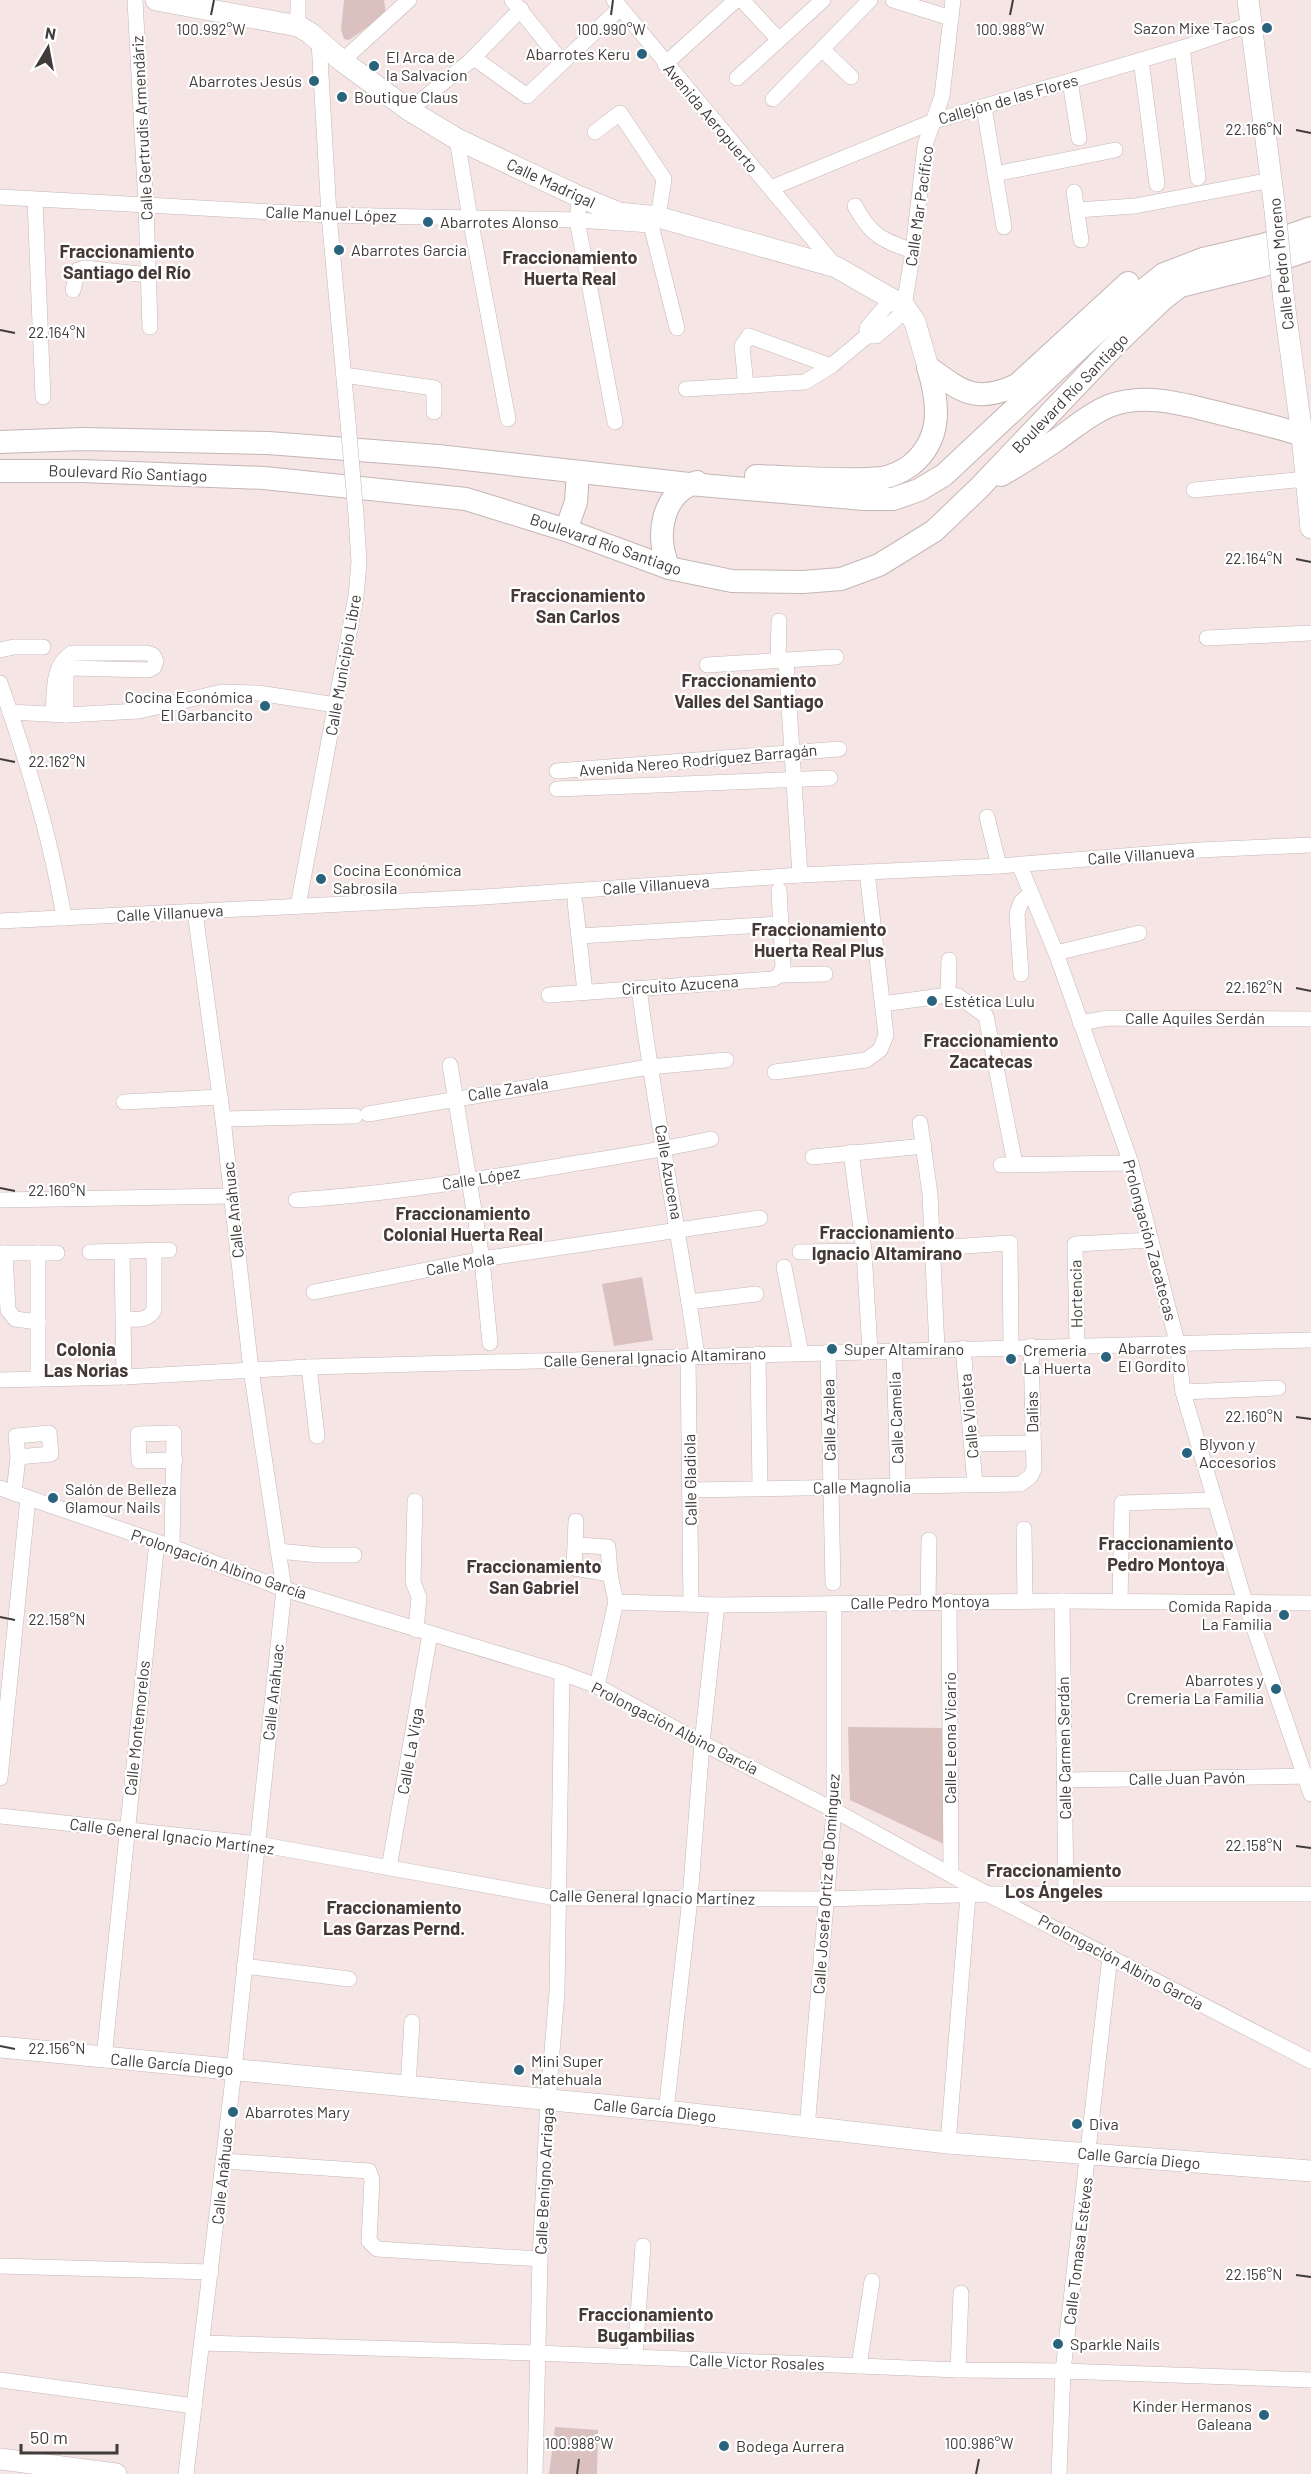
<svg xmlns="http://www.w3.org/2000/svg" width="1311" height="2474" viewBox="0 0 1311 2474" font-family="Barlow,sans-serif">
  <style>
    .green { fill: #dac0be }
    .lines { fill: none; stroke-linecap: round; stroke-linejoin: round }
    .street-casing { stroke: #c5b6b6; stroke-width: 16 }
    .secondary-casing { stroke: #c5b6b6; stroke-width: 22 }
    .primary-casing { stroke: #c5b6b6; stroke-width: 24 }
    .street { stroke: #fff; stroke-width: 15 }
    .secondary { stroke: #fff; stroke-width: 21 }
    .primary { stroke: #fff; stroke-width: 22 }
    .street-bridge-casing { stroke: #c5b6b6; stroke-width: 16; stroke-linecap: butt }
    .secondary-bridge-casing { stroke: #c5b6b6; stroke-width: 22; stroke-linecap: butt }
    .street-bridge { stroke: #fff; stroke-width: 15 }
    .secondary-bridge { stroke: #fff; stroke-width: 21 }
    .ticks { fill: none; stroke: #413b3b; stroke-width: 2 }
    .poi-dot { fill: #2a637d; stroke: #fff; stroke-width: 2 }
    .labels { text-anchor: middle; stroke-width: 4.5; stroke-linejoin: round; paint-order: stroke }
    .poi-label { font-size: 16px; fill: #413b3b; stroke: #fff; text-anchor: start }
    .street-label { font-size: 16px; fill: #413b3b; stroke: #fff }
    .neighbourhood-label { font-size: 18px; font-weight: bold; fill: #443938; stroke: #fff }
    .ticks-label { font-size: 15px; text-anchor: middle; fill: #413b3b; stroke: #fff; stroke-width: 4.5; stroke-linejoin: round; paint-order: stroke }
  </style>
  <rect width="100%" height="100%" fill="#f5e6e5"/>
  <g class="green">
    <polygon points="344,0 384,0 386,14 349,40 344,39 341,30"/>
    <polygon points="642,1277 653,1340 614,1346 602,1284"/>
    <polygon points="848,1727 946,1728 946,1845 850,1800"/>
    <polygon points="555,2427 598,2430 597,2474 549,2474"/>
  </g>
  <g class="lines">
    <defs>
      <g id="street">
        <polyline points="135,0 146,205 150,327"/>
        <polyline points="298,0 298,26"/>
        <polyline points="512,0 562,62"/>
        <polyline points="614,0 836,267"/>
        <polyline points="742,0 778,39"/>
        <polyline points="893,0 951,18"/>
        <polyline points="319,41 329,215 348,422"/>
        <polyline points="1182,48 1198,178"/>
        <polyline points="822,49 851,77"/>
        <polyline points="474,58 527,96 620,8"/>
        <polyline points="1141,60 1157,184"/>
        <polyline points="342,61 409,0"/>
        <polyline points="665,64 736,0"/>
        <polyline points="737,78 823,0"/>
        <polyline points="1070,81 1079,138"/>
        <polyline points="773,99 870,0"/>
        <polyline points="984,107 1004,227"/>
        <polyline points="409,110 469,62 521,9"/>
        <polyline points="457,139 470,218 508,419"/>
        <polyline points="995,174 1115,150"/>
        <polyline points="771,188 934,121 1182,48 1251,24"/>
        <polyline points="1074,192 1081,240"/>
        <polyline points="0,197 329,215 577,220 651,225 658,217 664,179 620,113 595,132"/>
        <polyline points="580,197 577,220 615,422"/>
        <polyline points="35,200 43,397"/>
        <path d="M 855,206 C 871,236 882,240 913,251"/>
        <polyline points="1077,210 1135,206 1271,180"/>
        <polyline points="651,225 677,328"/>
        <polyline points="73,290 78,270 84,268 149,275"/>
        <polyline points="867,336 876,336 897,318 904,306 913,251 925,145 942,96 953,0"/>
        <polyline points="344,375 434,388 434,412"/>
        <polyline points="746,386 742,346 749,336 831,366"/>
        <polyline points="686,389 805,382 831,366 867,336 867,328 892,299"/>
        <polyline points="1194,490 1306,479"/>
        <polyline points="1207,638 1311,633"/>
        <polyline points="0,650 14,647 43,647"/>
        <polyline points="786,660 800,875"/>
        <polyline points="778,661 779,621"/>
        <polyline points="707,665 836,657"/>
        <path d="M 0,683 C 27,759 51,838 64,918"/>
        <polyline points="10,712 66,715 139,711 222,692 258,693 336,705"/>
        <path d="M 53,714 C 55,692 51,666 72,653 L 147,653 L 153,655 L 156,661 L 154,667 L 148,670 L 70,668"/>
        <polyline points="66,715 66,674 70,668"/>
        <polyline points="557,771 839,749"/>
        <polyline points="557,789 830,778"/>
        <polyline points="987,817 999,866"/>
        <polyline points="1019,864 1056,953 1131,1163 1177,1342 1183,1392 1245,1602 1311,1794"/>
        <polyline points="779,890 783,966 780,975"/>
        <polyline points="575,902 585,992"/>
        <polyline points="298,906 356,596 359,562 356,515"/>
        <polyline points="0,921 484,897 800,875 999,866 1199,850 1311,845"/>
        <polyline points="579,936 781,924"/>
        <polyline points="1056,953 1139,933"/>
        <polyline points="1021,974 1017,914 1021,902 1031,893"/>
        <path d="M 639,988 C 655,1111 679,1233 697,1355"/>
        <polyline points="549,995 773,979 780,975 825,974"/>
        <polyline points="948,995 949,960"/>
        <polyline points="883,1004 948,995 958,996 986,1016 1015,1164"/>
        <polyline points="1080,1023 1108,1018 1311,1019"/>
        <polyline points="450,1065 482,1259 490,1343"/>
        <polyline points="775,1072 866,1060 880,1050 886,1035 867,872"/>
        <polyline points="124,1102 220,1097"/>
        <polyline points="368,1114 649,1067 726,1060"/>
        <polyline points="223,1119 355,1116"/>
        <polyline points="920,1123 930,1194 937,1349"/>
        <polyline points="851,1152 864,1251 870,1351"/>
        <polyline points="813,1157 924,1146"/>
        <polyline points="1001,1165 1131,1163"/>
        <polyline points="0,1200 232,1196"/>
        <path d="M 296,1200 C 376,1195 456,1183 536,1170 C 594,1160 653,1152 711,1139"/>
        <polyline points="934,1248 1010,1243 1011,1346"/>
        <polyline points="90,1252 169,1250"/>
        <polyline points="122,1252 124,1377"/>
        <polyline points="800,1252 864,1251"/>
        <polyline points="0,1253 57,1253"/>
        <polyline points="5,1253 8,1310 15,1319 38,1322"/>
        <polyline points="38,1253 38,1379"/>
        <polyline points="784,1267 801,1353"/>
        <polyline points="314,1292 482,1259 760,1218"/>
        <polyline points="689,1302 756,1294"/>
        <path d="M 123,1319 C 136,1319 147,1322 154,1310 L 154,1251"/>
        <polyline points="1077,1344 1075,1244 1151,1240"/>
        <polyline points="963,1348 975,1484"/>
        <polyline points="894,1350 898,1487"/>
        <polyline points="828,1352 833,1583"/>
        <polyline points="758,1354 760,1488"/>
        <polyline points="688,1356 691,1603"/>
        <polyline points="309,1367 317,1436"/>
        <polyline points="0,1380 124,1377 309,1367 1311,1340"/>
        <polyline points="1183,1392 1278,1388"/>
        <polyline points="971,1444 1033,1443"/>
        <polyline points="0,1488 172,1547 284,1589 562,1673 597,1686 702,1743 834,1810 951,1875 1311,2061"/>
        <polyline points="691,1490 1020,1484 1030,1477 1034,1469 1031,1346"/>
        <polyline points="14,1493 18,1457 16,1436 49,1433 51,1454 18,1457"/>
        <polyline points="415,1501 413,1582 419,1597 416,1630"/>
        <polyline points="576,1521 574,1568 610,1574"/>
        <polyline points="1024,1529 1025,1601"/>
        <polyline points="577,1545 608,1547 610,1574 616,1602 597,1686"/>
        <polyline points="172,1547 174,1433 138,1434 139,1461 175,1460"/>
        <polyline points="278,1551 319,1555 354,1555"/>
        <polyline points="949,1601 951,1875"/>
        <polyline points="1062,1601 1066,1896"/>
        <polyline points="616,1602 717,1605 1062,1601 1311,1603"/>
        <polyline points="928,1602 929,1540"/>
        <polyline points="1120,1602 1122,1503 1215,1500"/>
        <polyline points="0,1778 28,1498"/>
        <polyline points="1064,1780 1311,1776"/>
        <polyline points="0,1816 258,1844 556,1898 827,1899 990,1894 1311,1894"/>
        <polyline points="389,1868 430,1634"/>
        <polyline points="244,1966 349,1979"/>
        <polyline points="104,2058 157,1542"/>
        <polyline points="408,2087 412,2022"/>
        <polyline points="666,2111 690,1899 702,1743 717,1605"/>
        <polyline points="807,2128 834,1810 834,1604"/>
        <polyline points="948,2143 968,1895"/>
        <polyline points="223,2161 369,2171 372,2180 369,2241 377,2249 540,2259"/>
        <polyline points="0,2266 211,2272"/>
        <polyline points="202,2343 536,2353 958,2370 1063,2371 1311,2380"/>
        <polyline points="635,2357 643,2246"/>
        <polyline points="859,2366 872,2281"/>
        <polyline points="958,2370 961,2293"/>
        <polyline points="0,2380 194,2406"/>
        <polyline points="186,2474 234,2070 284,1589 251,1370 223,1119 195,912"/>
        <polyline points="535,2474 540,2259 548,2099 557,1992 562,1673"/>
        <polyline points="1059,2474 1063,2371 1110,1956"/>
      </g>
      <g id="secondary">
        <polyline points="156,0 298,26 310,33 342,61 409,110 457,139 580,197 619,213 658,217 836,267 904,306 915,322 928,367"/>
        <polyline points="1248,0 1275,210"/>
        <polyline points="1284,302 1302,435 1311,528"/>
        <polyline points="0,2047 666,2111 948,2143 1311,2171"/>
        <polyline points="0,2459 116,2474"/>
      </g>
      <g id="primary">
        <path d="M 928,367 C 962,392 976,404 1017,385 L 1128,283"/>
        <polyline points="0,442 83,439 268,443 438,456 689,484 864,499 893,499 919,490 944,475 1131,300 1164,274 1203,259 1263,245 1311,228"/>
        <polyline points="0,471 82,471 264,478 466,499 566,530 669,568 732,581 803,582 841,579 879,565 934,531 979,488 1118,342 1163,299 1180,286 1261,266 1311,249"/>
        <path d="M 1001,475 C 1019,465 1037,453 1055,441 C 1073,429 1089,414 1109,406 C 1149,391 1192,407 1231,416 C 1255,422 1278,427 1302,435"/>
        <path d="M 756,476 C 796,477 844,482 882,478 C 892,476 903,471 911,465 C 943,439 939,403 928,367"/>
        <polyline points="566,530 576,502 578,473"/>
        <path d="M 669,568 C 655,537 661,493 697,482"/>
      </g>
    </defs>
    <use href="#street" class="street-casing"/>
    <use href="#secondary" class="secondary-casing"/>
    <use href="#primary" class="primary-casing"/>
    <use href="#street" class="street"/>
    <use href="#secondary" class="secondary"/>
    <use href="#primary" class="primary"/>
    <defs>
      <polyline id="street-bridge" points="348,422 356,515"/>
      <polyline id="secondary-bridge" points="1275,210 1284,302"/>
    </defs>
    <use href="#street-bridge" class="street-bridge-casing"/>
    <use href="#secondary-bridge" class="secondary-bridge-casing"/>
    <use href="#street-bridge" class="street-bridge"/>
    <use href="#secondary-bridge" class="secondary-bridge"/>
  </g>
  <path class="ticks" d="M 211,15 L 214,0M 611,15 L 613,0M 1010,15 L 1013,0M 1296,130 L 1311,133M 0,330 L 15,333M 1296,559 L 1311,562M 0,759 L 15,762M 1296,988 L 1311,991M 0,1188 L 15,1191M 1296,1417 L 1311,1419M 0,1617 L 15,1620M 1296,1846 L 1311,1848M 0,2046 L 15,2049M 1296,2275 L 1311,2277M 577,2474 L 579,2459M 976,2474 L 979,2459"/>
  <g class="poi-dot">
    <circle cx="1267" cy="28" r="6"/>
    <circle cx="642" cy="54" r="6"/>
    <circle cx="374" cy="66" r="6"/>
    <circle cx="314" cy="81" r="6"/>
    <circle cx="342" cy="97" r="6"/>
    <circle cx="428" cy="222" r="6"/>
    <circle cx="339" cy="250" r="6"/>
    <circle cx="265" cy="706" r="6"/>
    <circle cx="321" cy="879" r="6"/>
    <circle cx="932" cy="1001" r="6"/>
    <circle cx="832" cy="1349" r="6"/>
    <circle cx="1106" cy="1357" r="6"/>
    <circle cx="1011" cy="1359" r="6"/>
    <circle cx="1187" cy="1453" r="6"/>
    <circle cx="53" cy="1498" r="6"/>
    <circle cx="1284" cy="1615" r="6"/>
    <circle cx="1276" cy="1689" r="6"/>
    <circle cx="519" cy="2070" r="6"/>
    <circle cx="233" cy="2112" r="6"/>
    <circle cx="1077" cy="2124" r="6"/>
    <circle cx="1058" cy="2344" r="6"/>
    <circle cx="1264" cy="2415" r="6"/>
    <circle cx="724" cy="2446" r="6"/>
  </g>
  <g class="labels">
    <g class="poi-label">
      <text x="1255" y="34" text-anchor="end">Sazon Mixe Tacos</text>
      <text x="630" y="60" text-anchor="end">Abarrotes Keru</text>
      <text x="386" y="63">El Arca de<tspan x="386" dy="18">la Salvacion</tspan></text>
      <text x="302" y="87" text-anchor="end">Abarrotes Jesús</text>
      <text x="354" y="103">Boutique Claus</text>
      <text x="440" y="228">Abarrotes Alonso</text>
      <text x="351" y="256">Abarrotes Garcia</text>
      <text x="253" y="703" text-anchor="end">Cocina Económica<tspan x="253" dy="18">El Garbancito</tspan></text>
      <text x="333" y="876">Cocina Económica<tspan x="333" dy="18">Sabrosila</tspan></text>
      <text x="944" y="1007">Estética Lulu</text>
      <text x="1118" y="1354">Abarrotes<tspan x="1118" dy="18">El Gordito</tspan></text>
      <text x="844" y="1355">Super Altamirano</text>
      <text x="1023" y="1356">Cremeria<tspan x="1023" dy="18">La Huerta</tspan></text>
      <text x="1199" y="1450">Blyvon y<tspan x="1199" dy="18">Accesorios</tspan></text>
      <text x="65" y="1495">Salón de Belleza<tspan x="65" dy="18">Glamour Nails</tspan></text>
      <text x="1272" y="1612" text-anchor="end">Comida Rapida<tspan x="1272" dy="18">La Familia</tspan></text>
      <text x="1264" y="1686" text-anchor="end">Abarrotes y<tspan x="1264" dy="18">Cremeria La Familia</tspan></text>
      <text x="531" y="2067">Mini Super<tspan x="531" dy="18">Matehuala</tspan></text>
      <text x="245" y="2118">Abarrotes Mary</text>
      <text x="1089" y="2130">Diva</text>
      <text x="1070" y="2350">Sparkle Nails</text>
      <text x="1252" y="2412" text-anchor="end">Kinder Hermanos<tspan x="1252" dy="18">Galeana</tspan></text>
      <text x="736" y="2452">Bodega Aurrera</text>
    </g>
    <g class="street-label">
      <text transform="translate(1008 99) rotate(-16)" y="6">Callejón de las Flores</text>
      <text transform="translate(711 118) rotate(50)" y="6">Avenida Aeropuerto</text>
      <text transform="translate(142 128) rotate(-93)" y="6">Calle Gertrudis Armendáriz</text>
      <text transform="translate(551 183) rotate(25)" y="6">Calle Madrigal</text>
      <text transform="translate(919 206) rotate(-82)" y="6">Calle Mar Pacífico</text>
      <text transform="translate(331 214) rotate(2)" y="6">Calle Manuel López</text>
      <text transform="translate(1281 264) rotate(-96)" y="6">Calle Pedro Moreno</text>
      <text transform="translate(1070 393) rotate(-46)" y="6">Boulevard Río Santiago</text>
      <text transform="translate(128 473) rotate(2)" y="6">Boulevard Río Santiago</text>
      <text transform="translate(606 544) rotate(19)" y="6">Boulevard Río Santiago</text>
      <text transform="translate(343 665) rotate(-80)" y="6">Calle Municipio Libre</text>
      <text transform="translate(698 760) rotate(-5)" y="6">Avenida Nereo Rodríguez Barragán</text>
      <text transform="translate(1141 855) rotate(-4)" y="6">Calle Villanueva</text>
      <text transform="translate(656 885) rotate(-4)" y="6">Calle Villanueva</text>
      <text transform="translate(170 913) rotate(-3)" y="6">Calle Villanueva</text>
      <text transform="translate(680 985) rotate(-4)" y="6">Circuito Azucena</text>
      <text x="1195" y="1024">Calle Aquiles Serdán</text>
      <text transform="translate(508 1089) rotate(-9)" y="6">Calle Zavala</text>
      <text transform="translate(669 1172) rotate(80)" y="6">Calle Azucena</text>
      <text transform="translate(481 1178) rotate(-9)" y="6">Calle López</text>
      <text transform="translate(233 1210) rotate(-96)" y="6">Calle Anáhuac</text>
      <text transform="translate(1150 1240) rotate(75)" y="6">Prolongación Zacatecas</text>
      <text transform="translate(460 1264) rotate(-10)" y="6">Calle Mola</text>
      <text transform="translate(1076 1294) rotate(-91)" y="6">Hortencia</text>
      <text transform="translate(655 1357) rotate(-2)" y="6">Calle General Ignacio Altamirano</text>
      <text transform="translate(1032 1412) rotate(-91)" y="6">Dalias</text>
      <text transform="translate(969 1416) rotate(-95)" y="6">Calle Violeta</text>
      <text transform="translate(896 1418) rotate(-92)" y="6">Calle Camelia</text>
      <text transform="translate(829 1420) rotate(-91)" y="6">Calle Azalea</text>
      <text transform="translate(690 1480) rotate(-91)" y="6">Calle Gladiola</text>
      <text transform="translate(862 1487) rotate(-1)" y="6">Calle Magnolia</text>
      <text transform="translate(219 1564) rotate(19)" y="6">Prolongación Albino García</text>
      <text transform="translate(920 1602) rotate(-1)" y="6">Calle Pedro Montoya</text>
      <text transform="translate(273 1692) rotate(-84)" y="6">Calle Anáhuac</text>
      <text transform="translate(137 1728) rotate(-84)" y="6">Calle Montemorelos</text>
      <text transform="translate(675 1728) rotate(27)" y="6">Prolongación Albino García</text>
      <text transform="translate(950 1738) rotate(-90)" y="6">Calle Leona Vicario</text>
      <text transform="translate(1064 1748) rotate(-91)" y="6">Calle Carmen Serdán</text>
      <text transform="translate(410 1751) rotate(-80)" y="6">Calle La Viga</text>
      <text transform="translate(1187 1778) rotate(-1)" y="6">Calle Juan Pavón</text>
      <text transform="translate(172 1836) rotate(7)" y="6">Calle General Ignacio Martínez</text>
      <text transform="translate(826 1884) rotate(-86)" y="6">Calle Josefa Ortiz de Domínguez</text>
      <text transform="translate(652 1897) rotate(1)" y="6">Calle General Ignacio Martínez</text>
      <text transform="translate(1121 1962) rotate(28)" y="6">Prolongación Albino García</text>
      <text transform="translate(172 2064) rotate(5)" y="6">Calle García Diego</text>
      <text transform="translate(655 2110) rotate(6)" y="6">Calle García Diego</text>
      <text transform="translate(1139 2158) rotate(5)" y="6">Calle García Diego</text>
      <text transform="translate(222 2176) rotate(-84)" y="6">Calle Anáhuac</text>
      <text transform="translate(544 2181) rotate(-87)" y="6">Calle Benigno Arriaga</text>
      <text transform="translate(1078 2251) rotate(-83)" y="6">Calle Tomasa Estéves</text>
      <text transform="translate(757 2362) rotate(2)" y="6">Calle Víctor Rosales</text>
    </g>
    <g class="neighbourhood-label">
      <text x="127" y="258">Fraccionamiento<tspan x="127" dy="21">Santiago del Río</tspan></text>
      <text x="570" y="264">Fraccionamiento<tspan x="570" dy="21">Huerta Real</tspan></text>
      <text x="578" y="602">Fraccionamiento<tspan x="578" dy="21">San Carlos</tspan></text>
      <text x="749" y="687">Fraccionamiento<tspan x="749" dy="21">Valles del Santiago</tspan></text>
      <text x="819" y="936">Fraccionamiento<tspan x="819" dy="21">Huerta Real Plus</tspan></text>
      <text x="991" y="1047">Fraccionamiento<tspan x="991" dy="21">Zacatecas</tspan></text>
      <text x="463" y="1220">Fraccionamiento<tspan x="463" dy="21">Colonial Huerta Real</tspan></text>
      <text x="887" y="1239">Fraccionamiento<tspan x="887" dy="21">Ignacio Altamirano</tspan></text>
      <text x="86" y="1356">Colonia<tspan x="86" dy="21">Las Norias</tspan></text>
      <text x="1166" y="1550">Fraccionamiento<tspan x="1166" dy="21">Pedro Montoya</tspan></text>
      <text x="534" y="1573">Fraccionamiento<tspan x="534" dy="21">San Gabriel</tspan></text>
      <text x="1054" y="1877">Fraccionamiento<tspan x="1054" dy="21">Los Ángeles</tspan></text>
      <text x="394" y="1914">Fraccionamiento<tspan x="394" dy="21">Las Garzas Pernd.</tspan></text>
      <text x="646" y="2321">Fraccionamiento<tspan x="646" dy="21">Bugambilias</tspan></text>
    </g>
  </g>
  <g class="ticks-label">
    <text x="211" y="35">100.992°W</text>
    <text x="611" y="35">100.990°W</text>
    <text x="1010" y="35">100.988°W</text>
    <text x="1254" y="135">22.166°N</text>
    <text x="57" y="338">22.164°N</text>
    <text x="1254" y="564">22.164°N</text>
    <text x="57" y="767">22.162°N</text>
    <text x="1254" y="993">22.162°N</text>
    <text x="57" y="1196">22.160°N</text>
    <text x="1254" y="1422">22.160°N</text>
    <text x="57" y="1625">22.158°N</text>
    <text x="1254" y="1851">22.158°N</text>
    <text x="57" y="2054">22.156°N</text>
    <text x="1254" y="2280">22.156°N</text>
    <text x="579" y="2449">100.988°W</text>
    <text x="979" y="2449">100.986°W</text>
  </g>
  <g transform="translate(48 48) rotate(10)" stroke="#ffffff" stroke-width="4.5" paint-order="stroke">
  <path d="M0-4.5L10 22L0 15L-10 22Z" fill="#413b3b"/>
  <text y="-9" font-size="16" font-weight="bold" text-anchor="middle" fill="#413b3b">N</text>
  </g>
  <path d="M21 2444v9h96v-9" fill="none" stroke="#413b3b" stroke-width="3"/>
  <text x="30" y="2444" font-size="18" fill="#413b3b" stroke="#ffffff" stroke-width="4.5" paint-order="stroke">50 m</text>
</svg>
